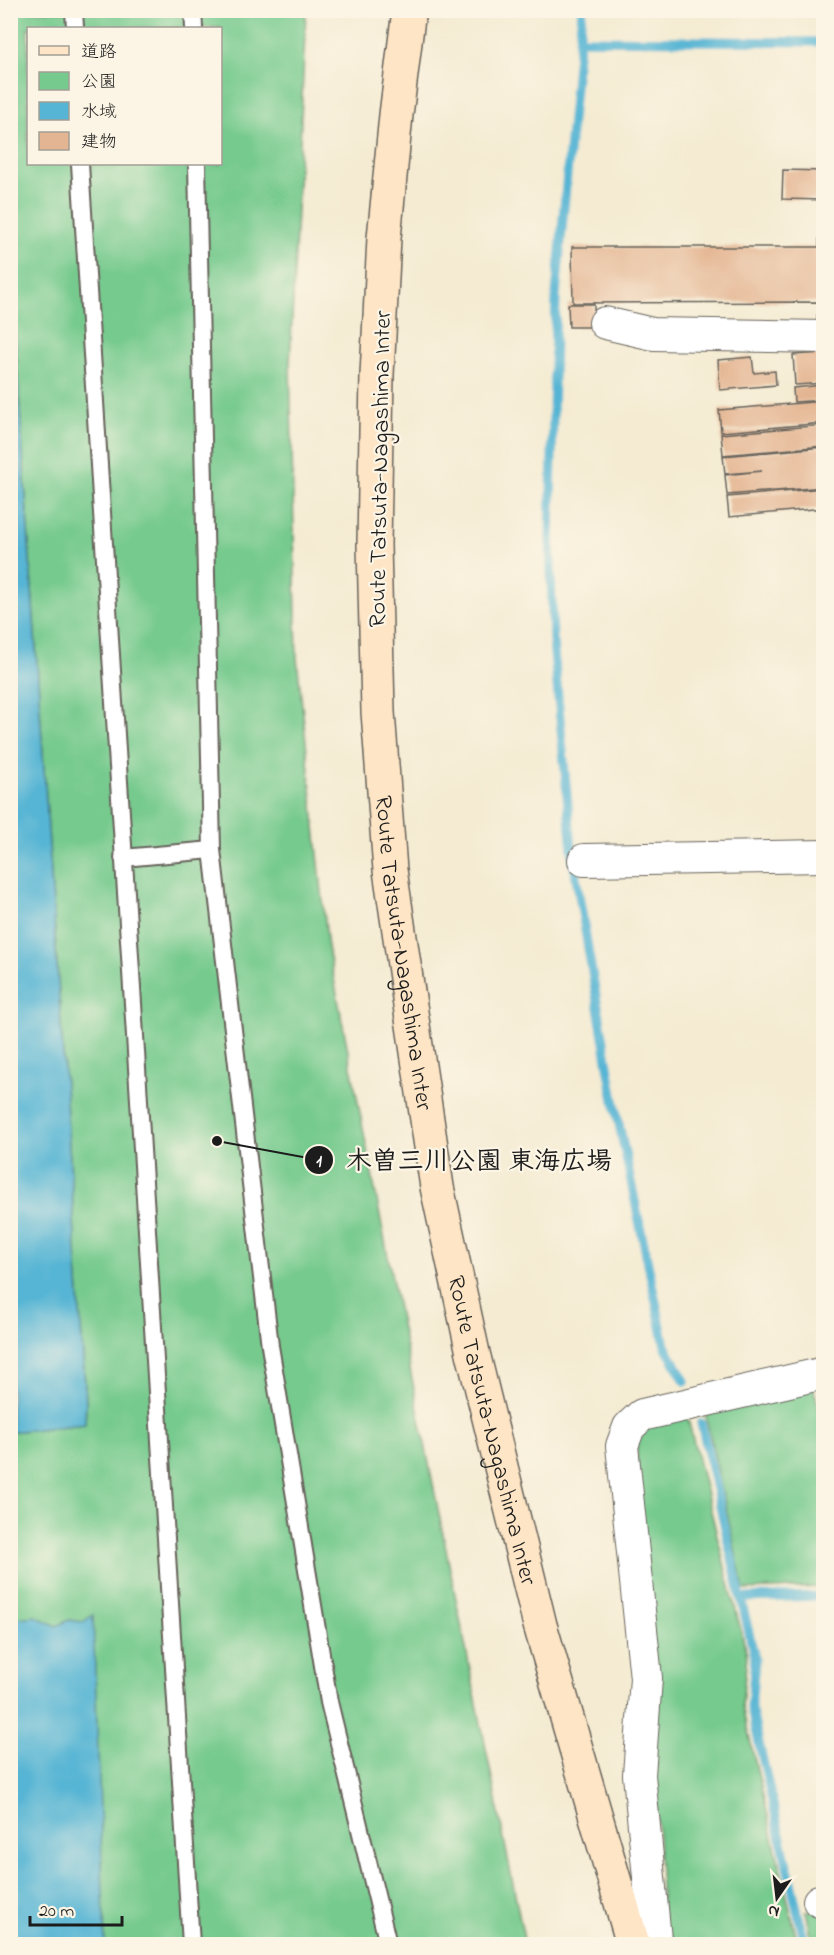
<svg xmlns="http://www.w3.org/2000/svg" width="834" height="1955" viewBox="0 0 834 1955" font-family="'Indie Flower','Klee One',sans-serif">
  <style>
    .green { fill: #76ca8e; stroke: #497355; stroke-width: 1.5; fill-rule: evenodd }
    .water { fill: #56b5d4; stroke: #396878; stroke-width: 1.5 }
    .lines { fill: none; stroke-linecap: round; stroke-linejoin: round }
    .stream { stroke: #56b5d4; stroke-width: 9 }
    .building { fill: #e4b592 }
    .lane-casing { stroke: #68645c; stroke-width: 20 }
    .street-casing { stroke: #68645c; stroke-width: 34 }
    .secondary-casing { stroke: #68645c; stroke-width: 36 }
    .lane { stroke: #fff; stroke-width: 16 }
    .street { stroke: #fff; stroke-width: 32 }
    .secondary { stroke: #fde5c5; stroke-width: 33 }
    .labels { text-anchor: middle; stroke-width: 4.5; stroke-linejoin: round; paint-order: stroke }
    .street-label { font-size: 24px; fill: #1c1c1c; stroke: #fcf5e5 }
    .leader { fill: none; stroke: #1c1c1c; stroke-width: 2 }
    .callout-dot { fill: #1c1c1c; stroke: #fcf5e5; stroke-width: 2 }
    .mark-label { font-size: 18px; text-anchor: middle; font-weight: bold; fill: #fff }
    .callout-label { font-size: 26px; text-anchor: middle; font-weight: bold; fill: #1c1c1c; stroke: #fcf5e5; stroke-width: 4.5; stroke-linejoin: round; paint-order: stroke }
  </style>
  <rect width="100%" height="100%" fill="#fcf5e5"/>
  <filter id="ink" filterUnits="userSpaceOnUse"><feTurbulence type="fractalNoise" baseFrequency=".0167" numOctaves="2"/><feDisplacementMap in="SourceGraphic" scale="12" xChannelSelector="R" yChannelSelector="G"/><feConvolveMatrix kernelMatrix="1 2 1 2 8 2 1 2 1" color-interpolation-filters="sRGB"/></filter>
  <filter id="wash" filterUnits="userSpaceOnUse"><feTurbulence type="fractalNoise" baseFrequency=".008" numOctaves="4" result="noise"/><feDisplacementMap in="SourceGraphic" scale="24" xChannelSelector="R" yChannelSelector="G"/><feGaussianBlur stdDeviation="1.35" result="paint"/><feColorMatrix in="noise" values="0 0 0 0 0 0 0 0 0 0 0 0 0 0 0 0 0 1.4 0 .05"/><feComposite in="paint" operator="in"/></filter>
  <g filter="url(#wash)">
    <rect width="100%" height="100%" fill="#f4ebd2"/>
    <g class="green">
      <path d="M 11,11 L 306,11 L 290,364 L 297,658 L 328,948 L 403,1334 L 525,1944 L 11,1944 L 11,1432 L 85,1424 L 86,1401 L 11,273 ZM 28,28 L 220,28 L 220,164 L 28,164 Z"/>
      <polygon points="813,1386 824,1428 823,1587 744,1590 704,1409"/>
      <polygon points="687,1415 747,1655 742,1706 798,1944 664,1944 636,1439 650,1425"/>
      <polygon points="806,1911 823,1911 823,1944 813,1944"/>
    </g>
    <g class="water">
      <polygon points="11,273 86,1401 85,1424 11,1432"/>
      <polygon points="93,1615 105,1944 11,1944 11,1616 18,1618 35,1616 57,1626 69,1620 83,1622"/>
    </g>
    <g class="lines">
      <g class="stream">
        <polyline points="582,10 556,295 550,536 553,641 573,860 613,1095 665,1346 685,1381"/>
        <polyline points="579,40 824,42"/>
        <polyline points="701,1423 755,1659 751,1708 805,1944"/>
        <polyline points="741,1598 824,1596"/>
      </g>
    </g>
    <g id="blocks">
      <g class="building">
        <polygon points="783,170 824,171 824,200 782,199"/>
        <polygon points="819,229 824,229 824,310 820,310 819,302 573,303 572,247 819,247"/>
        <polygon points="568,304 594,304 594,327 569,327"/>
        <polygon points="817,315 824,315 824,326 817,327"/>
        <polygon points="824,353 824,383 795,385 793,355"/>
        <polygon points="752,357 754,373 775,371 776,385 720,390 718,360"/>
        <polygon points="824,385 824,400 794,402 793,388"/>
        <polygon points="824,401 824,423 721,432 719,410"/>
        <polygon points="824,425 824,446 723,455 721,434"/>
        <polygon points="824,447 824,487 727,495 725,475 762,471 725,474 723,456"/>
        <polygon points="824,488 824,508 729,517 727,497"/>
      </g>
    </g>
  </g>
  <g filter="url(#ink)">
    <use href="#blocks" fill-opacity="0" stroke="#68645c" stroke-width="1.5"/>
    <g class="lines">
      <defs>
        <g id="lane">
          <polyline points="74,10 75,28"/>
          <polyline points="193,10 194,28"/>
          <path d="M 80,164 C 115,757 158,1351 191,1944"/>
          <polyline points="197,164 212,850 270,1346 329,1702 388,1944"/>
          <polyline points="123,858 212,850"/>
        </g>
        <g id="street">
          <polyline points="605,323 653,334 824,337"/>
          <polyline points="584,860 824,856"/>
          <polyline points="819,1901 824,1901"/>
          <polyline points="651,1944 655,1939 639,1775 646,1678 622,1446 629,1427 642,1415 824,1373"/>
        </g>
        <g id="secondary">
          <path id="s1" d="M 409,10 L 396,115 L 384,238 L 377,375 L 374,545 L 378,712 L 390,870 L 437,1187 L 473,1353 L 540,1625 L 633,1944"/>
        </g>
      </defs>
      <use href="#lane" class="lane-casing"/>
      <use href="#street" class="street-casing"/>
      <use href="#secondary" class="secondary-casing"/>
      <use href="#lane" class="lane"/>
      <use href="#street" class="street"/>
      <use href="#secondary" class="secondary"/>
    </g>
  </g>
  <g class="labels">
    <g class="street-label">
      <text transform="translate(379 469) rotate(-89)" y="8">Route Tatsuta-Nagashima Inter</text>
      <text dy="8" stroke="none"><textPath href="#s1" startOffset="946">Route Tatsuta-Nagashima Inter</textPath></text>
      <text dy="8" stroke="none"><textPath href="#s1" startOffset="1432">Route Tatsuta-Nagashima Inter</textPath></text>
    </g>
  </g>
  <path class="leader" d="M217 1141L319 1160"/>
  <g class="callout-dot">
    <circle cx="217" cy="1141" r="6"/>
    <circle cx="319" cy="1160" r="15"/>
  </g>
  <g class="mark-label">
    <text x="319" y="1166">1</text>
  </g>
  <g class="callout-label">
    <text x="479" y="1169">木曽三川公園 東海広場</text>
  </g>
  <rect width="834" height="1955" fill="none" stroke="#fcf5e5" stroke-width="36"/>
  <rect x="27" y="27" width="195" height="138" fill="#fcf5e5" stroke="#a29e95" stroke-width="1.5"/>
  <rect x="39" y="46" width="30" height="9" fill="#fde5c5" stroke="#a29e95" stroke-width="1.5"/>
  <text x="81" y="57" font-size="18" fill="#1c1c1c">道路</text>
  <rect x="39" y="72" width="30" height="18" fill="#76ca8e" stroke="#a29e95" stroke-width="1.5"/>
  <text x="81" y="87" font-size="18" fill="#1c1c1c">公園</text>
  <rect x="39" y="102" width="30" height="18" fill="#56b5d4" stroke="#a29e95" stroke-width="1.5"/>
  <text x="81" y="117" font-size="18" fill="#1c1c1c">水域</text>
  <rect x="39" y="132" width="30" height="18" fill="#e4b592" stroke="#a29e95" stroke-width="1.5"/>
  <text x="81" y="147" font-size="18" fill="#1c1c1c">建物</text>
  <g transform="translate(777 1898) rotate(194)" stroke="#fcf5e5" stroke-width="4.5" paint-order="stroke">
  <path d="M0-4.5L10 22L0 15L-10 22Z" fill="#1c1c1c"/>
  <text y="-9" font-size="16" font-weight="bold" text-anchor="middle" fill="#1c1c1c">N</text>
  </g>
  <path d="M30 1916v9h92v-9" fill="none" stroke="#1c1c1c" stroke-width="3"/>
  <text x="39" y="1916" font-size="18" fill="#1c1c1c" stroke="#fcf5e5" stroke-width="4.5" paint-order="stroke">20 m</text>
</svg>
